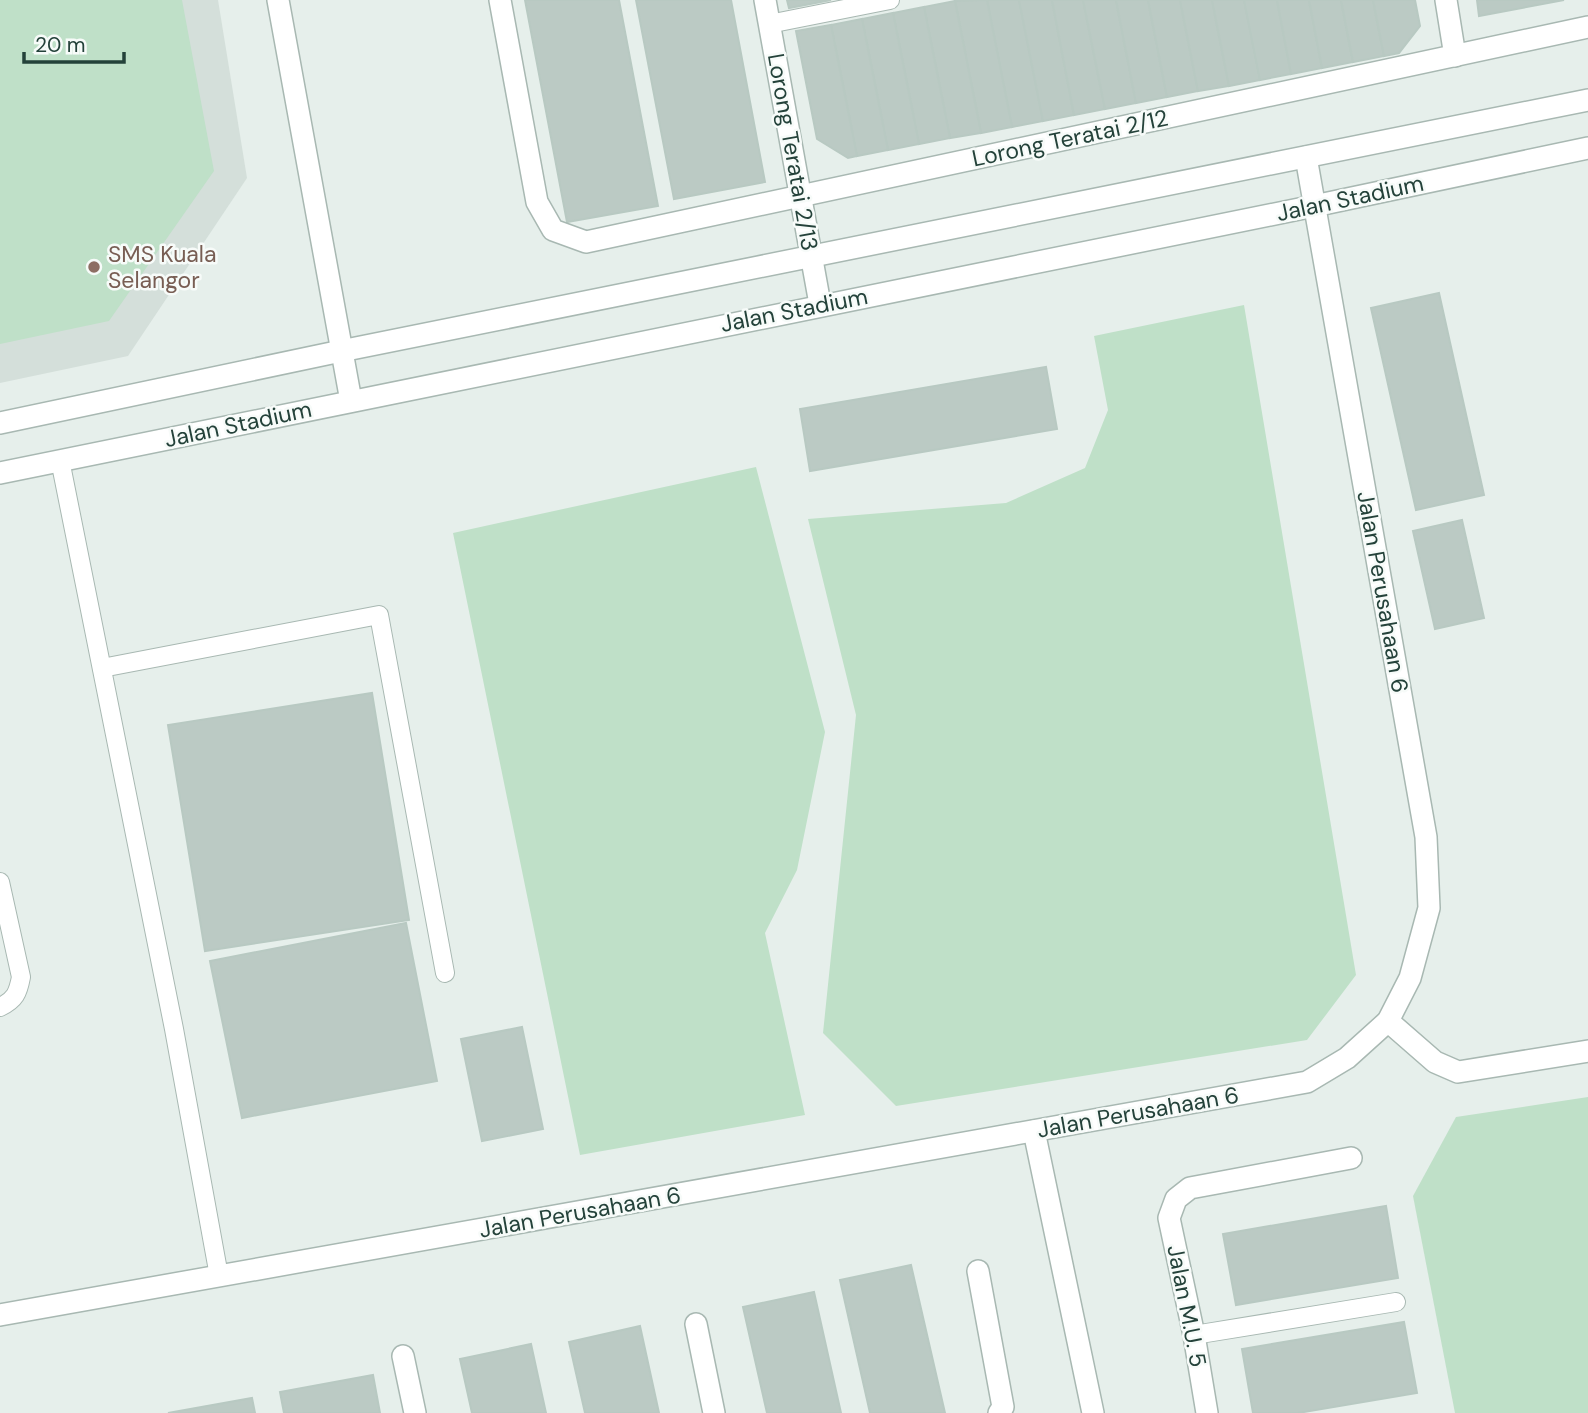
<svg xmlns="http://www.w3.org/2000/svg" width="1588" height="1413" viewBox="0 0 1588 1413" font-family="'DM Sans',sans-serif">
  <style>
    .built { fill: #d4dfda }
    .green { fill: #bfe0c8 }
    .building { fill: #bbcac4; stroke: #b8c9c2; stroke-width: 2 }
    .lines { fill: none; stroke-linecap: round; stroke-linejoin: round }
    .service-casing { stroke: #a8b8b2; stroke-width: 20 }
    .minor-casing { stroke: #a8b8b2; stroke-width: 24 }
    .tertiary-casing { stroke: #a8b8b2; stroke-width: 24 }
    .service { stroke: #fff; stroke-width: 18 }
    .minor { stroke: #fff; stroke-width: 21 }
    .tertiary { stroke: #fff; stroke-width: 21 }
    .education-dot { fill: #8d6e63; stroke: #f7fbf9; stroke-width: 2.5 }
    .labels { text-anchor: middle; stroke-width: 5; stroke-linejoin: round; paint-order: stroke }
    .street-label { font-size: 23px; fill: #24423a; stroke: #f7fbf9 }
    .education-label { font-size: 23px; fill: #785e54; stroke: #f7fbf9; text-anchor: start }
  </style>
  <rect width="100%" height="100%" fill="#e6efeb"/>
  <polygon class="built" points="0,0 218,0 247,178 128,356 0,383"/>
  <g class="green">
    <polygon points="0,0 182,0 214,171 109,321 0,344"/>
    <polygon points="1244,305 1356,975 1307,1040 896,1106 823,1033 856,715 808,519 1006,503 1085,468 1108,410 1094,336"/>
    <polygon points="756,467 825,732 797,870 765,933 805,1115 580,1155 453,533"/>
    <polygon points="1588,1097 1588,1413 1455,1413 1413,1196 1456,1117"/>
  </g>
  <g class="building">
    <polygon points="525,0 619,0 658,206 567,222"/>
    <polygon points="636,0 731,0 765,182 674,199"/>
    <polygon points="787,0 831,0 789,8"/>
    <polygon points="987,0 1019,0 1043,121 1012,127"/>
    <polygon points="987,0 1012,127 981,133 955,1"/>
    <polygon points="1019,0 1052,0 1074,115 1043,121"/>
    <polygon points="1052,0 1083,0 1105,109 1074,115"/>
    <polygon points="1083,0 1116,0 1136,103 1105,109"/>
    <polygon points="1116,0 1148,0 1167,97 1136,103"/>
    <polygon points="1148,0 1180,0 1198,91 1167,97"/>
    <polygon points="1180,0 1212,0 1229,86 1198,91"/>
    <polygon points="1212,0 1244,0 1260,80 1229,86"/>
    <polygon points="1244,0 1277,0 1291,74 1260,80"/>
    <polygon points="1277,0 1309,0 1322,68 1291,74"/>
    <polygon points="1309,0 1341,0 1353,62 1322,68"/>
    <polygon points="1341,0 1373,0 1384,56 1353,62"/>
    <polygon points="1373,0 1415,0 1420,26 1399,53 1384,56"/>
    <polygon points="1477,0 1564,0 1479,16"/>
    <polygon points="955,1 981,133 950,138 924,7"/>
    <polygon points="924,7 950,138 919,144 893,13"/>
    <polygon points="893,13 919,144 888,150 862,19"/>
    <polygon points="862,19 888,150 857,156 831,25"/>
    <polygon points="831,25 857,156 848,158 817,139 796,31"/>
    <polygon points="1439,293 1484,495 1416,510 1371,308"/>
    <polygon points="1046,367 1057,429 810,471 800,409"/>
    <polygon points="1462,520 1484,618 1435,629 1413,531"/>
    <polygon points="372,693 409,920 205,951 168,725"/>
    <polygon points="406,923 437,1081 242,1118 210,961"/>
    <polygon points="522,1027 543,1129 482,1141 461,1039"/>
    <polygon points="1386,1206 1398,1278 1236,1305 1223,1234"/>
    <polygon points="911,1265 945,1413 870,1413 840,1280"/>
    <polygon points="814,1292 841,1413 767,1413 743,1307"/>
    <polygon points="1404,1322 1417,1393 1298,1413 1253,1413 1242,1349"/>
    <polygon points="640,1326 659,1413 585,1413 569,1342"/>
    <polygon points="531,1344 546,1413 472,1413 460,1359"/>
    <polygon points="373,1375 380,1413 284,1413 280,1392"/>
    <polygon points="252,1398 255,1413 168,1413"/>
  </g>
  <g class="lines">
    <defs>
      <g id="service">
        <polyline points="769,24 890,0"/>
        <polyline points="60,460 174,1029 219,1276"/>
        <polyline points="102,668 379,615 445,973"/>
        <path d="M 0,882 L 21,977 C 18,993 15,1000 0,1007"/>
        <polyline points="1194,1335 1396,1302"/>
      </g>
      <g id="minor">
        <polyline points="500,0 537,202 553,230 586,242 1588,27"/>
        <polyline points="765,0 820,304"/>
        <polyline points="1446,0 1455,56"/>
        <polyline points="1388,1021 1435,1062 1458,1072 1588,1051"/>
        <polyline points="1034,1131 1093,1413"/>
        <polyline points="978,1271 1003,1407 999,1413"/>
        <polyline points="0,1315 1307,1082 1347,1058 1388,1021 1410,978 1429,908 1426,837 1306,157"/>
        <polyline points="696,1324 714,1413"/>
        <polyline points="403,1356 415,1413"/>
        <polyline points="1207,1413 1194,1335 1169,1218 1176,1199 1190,1188 1351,1158"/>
      </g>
      <g id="tertiary">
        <polyline points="278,0 351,401"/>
        <polyline points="0,423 341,351 1588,100"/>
        <polyline points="0,473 1314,206 1588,148"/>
      </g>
    </defs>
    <use href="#service" class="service-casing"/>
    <use href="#minor" class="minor-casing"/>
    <use href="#tertiary" class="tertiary-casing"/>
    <use href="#service" class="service"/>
    <use href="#minor" class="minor"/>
    <use href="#tertiary" class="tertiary"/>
  </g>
  <circle class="education-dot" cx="94" cy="267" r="7"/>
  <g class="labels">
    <g class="street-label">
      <text transform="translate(1070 138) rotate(-12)" y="8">Lorong Teratai 2/12</text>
      <text transform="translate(793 152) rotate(80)" y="8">Lorong Teratai 2/13</text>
      <text transform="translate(1350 198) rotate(-12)" y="8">Jalan Stadium</text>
      <text transform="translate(794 310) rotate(-11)" y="8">Jalan Stadium</text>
      <text transform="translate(238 424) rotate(-12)" y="8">Jalan Stadium</text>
      <text transform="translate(1383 592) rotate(80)" y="8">Jalan Perusahaan 6</text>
      <text transform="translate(1138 1112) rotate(-10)" y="8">Jalan Perusahaan 6</text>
      <text transform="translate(580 1212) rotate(-10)" y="8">Jalan Perusahaan 6</text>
      <text transform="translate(1187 1306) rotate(79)" y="8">Jalan M.U. 5</text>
    </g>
    <g class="education-label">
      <text x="108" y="262">SMS Kuala<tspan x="108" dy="26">Selangor</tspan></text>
    </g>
  </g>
  <path d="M24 52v10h100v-10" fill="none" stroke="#24423a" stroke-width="3.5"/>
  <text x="35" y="52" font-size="21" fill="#24423a" stroke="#f7fbf9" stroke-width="5" paint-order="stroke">20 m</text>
</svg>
